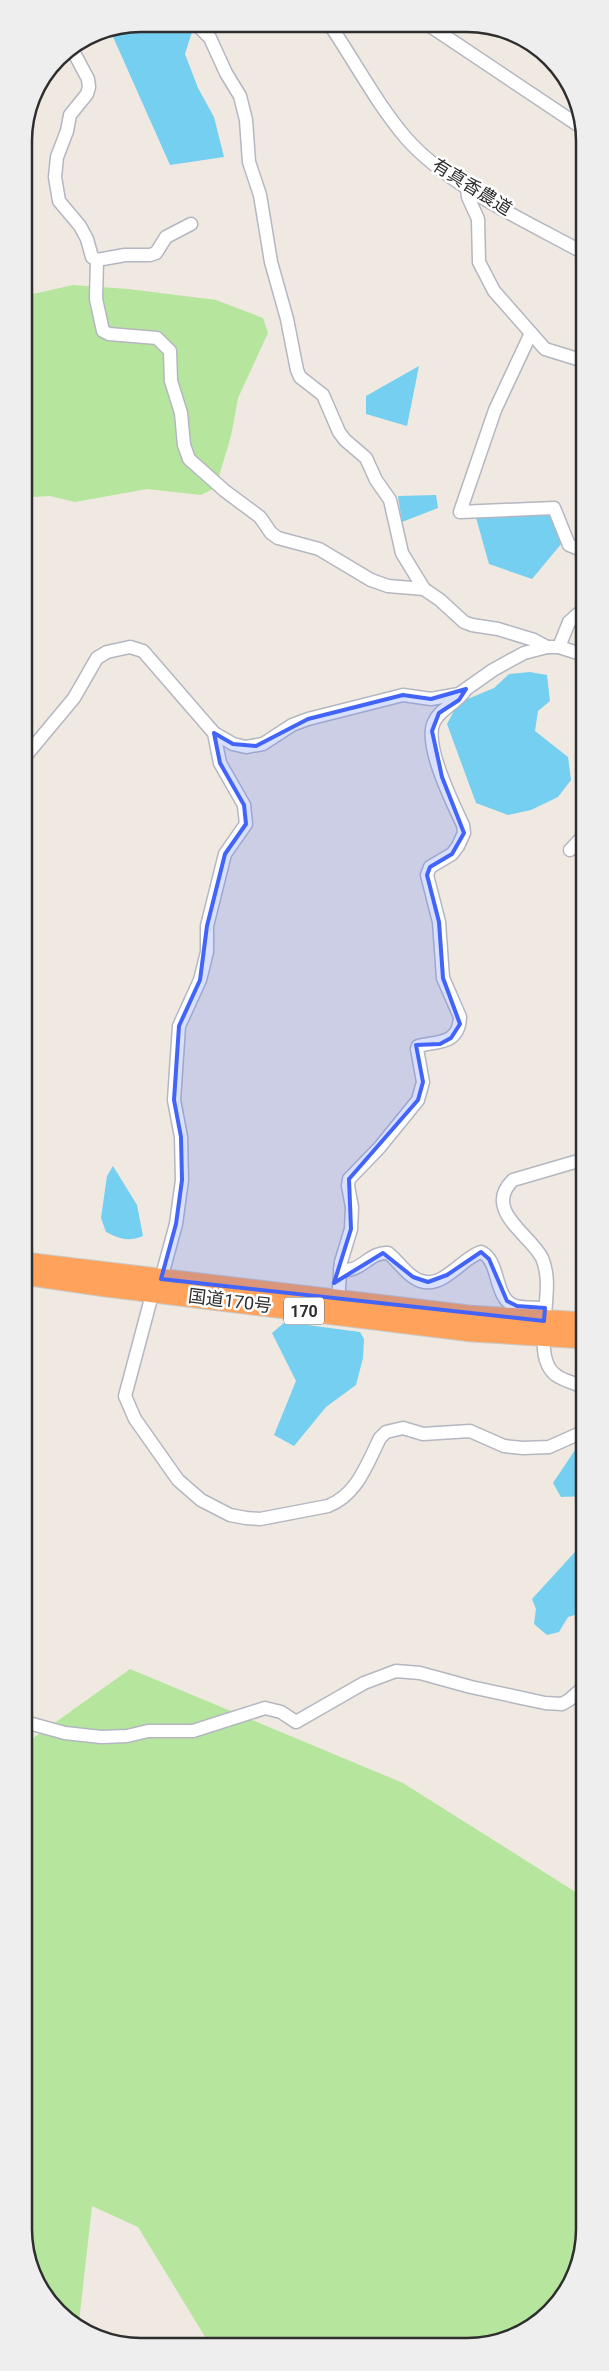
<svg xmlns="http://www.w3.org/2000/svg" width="609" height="2371" viewBox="0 0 609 2371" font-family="Roboto,'Noto Sans JP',sans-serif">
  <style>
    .green { fill: #b6e59e }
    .water { fill: #75cff0 }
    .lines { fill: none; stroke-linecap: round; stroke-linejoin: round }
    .minor-casing { stroke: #b4b7c1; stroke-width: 15 }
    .highway-casing { stroke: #c9c9c9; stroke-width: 21 }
    .minor { stroke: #fff; stroke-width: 12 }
    .highway { stroke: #ffa35c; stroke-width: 19 }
    .marked { fill: #4264fb; fill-opacity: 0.2; stroke: #4264fb; stroke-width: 4; stroke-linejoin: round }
    .labels { text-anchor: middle; stroke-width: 5; stroke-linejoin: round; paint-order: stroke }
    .shield { fill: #fff; stroke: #6d6d6d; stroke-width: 1 }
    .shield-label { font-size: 16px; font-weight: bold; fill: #2e2e2e }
    .street-label { font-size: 18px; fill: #2e2e2e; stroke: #fff }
    .rim { fill: none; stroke: #2e2e2e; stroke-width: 2.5 }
  </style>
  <rect width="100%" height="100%" fill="#efe9e1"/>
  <g class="green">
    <polygon points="73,285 128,289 216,300 263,318 268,333 238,398 231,436 219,476 213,489 201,495 147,489 75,502 50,496 34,497 24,483 24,296"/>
    <polygon points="130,1669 403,1783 585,1898 585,2237 576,2275 556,2307 520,2335 483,2346 210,2345 138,2227 92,2206 79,2322 53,2307 25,2245 25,1744"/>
  </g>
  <g class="water">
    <polygon points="141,24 188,24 192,32 185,54 198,88 214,117 224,157 170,165 110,30"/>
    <polygon points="419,366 407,426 366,414 366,396"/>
    <polygon points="436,495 438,508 402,522 398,496"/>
    <polygon points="551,510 562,543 532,579 489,564 475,514"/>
    <polygon points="530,672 547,675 550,701 538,711 535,731 568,757 571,780 558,797 531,810 508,815 476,803 447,724 458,703 494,688 509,674"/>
    <path d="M 113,1166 L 137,1205 L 143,1236 C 128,1242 120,1239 106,1232 L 101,1218 L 107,1176 Z"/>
    <polygon points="285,1322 360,1332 364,1339 363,1358 356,1385 326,1407 294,1446 274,1435 296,1381 272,1333"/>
    <polygon points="575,1450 585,1457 585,1496 561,1497 553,1483"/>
    <polygon points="585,1541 585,1612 568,1617 559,1632 547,1635 534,1624 536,1609 532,1599"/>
  </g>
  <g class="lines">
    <defs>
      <g id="minor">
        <polyline points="196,24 210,38 226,73 240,96 246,120 249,162 260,195 271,262 287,319 297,370 300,377 323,395 339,432 345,440 366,458 376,480 390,500 402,553 424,589 440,600 464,622 472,625 498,629 534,640 547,647"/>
        <path d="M 330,25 C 355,62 377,104 406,138 C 449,187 528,222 584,253"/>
        <polyline points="430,26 584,129"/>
        <polyline points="72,49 88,79 89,87 87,94 70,115 67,131 57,157 55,177 59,201 80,226 87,239 92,257 97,260 125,255 150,255 156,253 166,237 191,224"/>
        <polyline points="467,188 468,197 478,219 479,262 494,291 545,349 584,361"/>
        <polyline points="97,260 96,299 103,331 109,334 157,338 170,351 171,381 181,413 184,445 189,459 225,491 260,517 271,533 278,538 319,549 371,580 388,586 424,589"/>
        <polyline points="531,333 495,410 460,512 554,508 569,545 584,551"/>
        <polyline points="559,647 569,622 579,613 584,616"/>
        <path d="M 214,733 L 220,763 L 244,805 L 246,824 L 225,854 L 207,926 L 207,952 L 200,980 L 179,1026 L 174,1100 L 181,1137 L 182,1180 L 176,1224 L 161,1279 L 153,1291 L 125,1396 L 135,1419 L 178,1480 L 201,1500 L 230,1515 L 246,1518 L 260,1519 L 328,1506 C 357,1495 367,1464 380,1438 L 386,1432 L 403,1428 L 423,1434 L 470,1431 L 504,1446 L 523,1448 L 549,1447 L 585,1431"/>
        <polyline points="24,758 74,698 97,658 107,652 130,647 143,651 214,733 233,744 246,747 263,744 292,725 308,719 403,695 431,699 459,694 493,670 524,653 547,647 559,647 584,655"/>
        <polyline points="570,850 584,835"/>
        <path d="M 340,1269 C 360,1275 369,1251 388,1253 C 397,1260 404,1271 413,1277 C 440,1296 460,1258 481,1252 C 500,1260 494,1297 513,1305 C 522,1309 536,1307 545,1308"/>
        <path d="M 338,1300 L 341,1262 L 351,1229 L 352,1207 L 348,1186 L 349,1179 L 379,1148 L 418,1100 L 423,1082 L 417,1049 L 418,1046 C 437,1041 459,1045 460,1017 L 443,978 L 439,922 L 427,875 L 430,867 L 452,854 L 458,846 L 464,833 L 463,825 C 453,804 423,744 434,722 C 440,708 456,705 466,689"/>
        <path d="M 545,1316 C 546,1297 550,1276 542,1258 C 531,1235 482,1210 513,1180 L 585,1159"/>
        <path d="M 544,1338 C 543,1351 545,1370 559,1377 C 567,1382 578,1383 585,1389"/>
        <polyline points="25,1722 65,1733 101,1737 127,1736 148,1731 193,1731 265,1708 281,1712 296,1722 364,1683 396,1671 420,1673 471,1687 545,1703 562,1704 569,1700 585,1686"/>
      </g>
      <g id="highway">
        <polyline points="24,1262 469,1315 585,1322"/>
        <polyline points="24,1275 106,1287 472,1332 585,1339"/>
      </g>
    </defs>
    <use href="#minor" class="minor-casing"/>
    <use href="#highway" class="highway-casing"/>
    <use href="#minor" class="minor"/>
    <use href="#highway" class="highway"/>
  </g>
  <path class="marked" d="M 466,689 L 459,700 L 439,713 L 432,731 L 442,777 L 464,833 L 452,854 L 430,867 L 427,875 L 439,922 L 443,978 L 460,1024 L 451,1038 L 440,1044 L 416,1045 L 423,1082 L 418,1100 L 349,1179 L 351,1229 L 334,1283 L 383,1253 L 413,1277 L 428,1282 L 447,1275 L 481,1252 L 489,1259 L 507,1301 L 517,1306 L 545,1308 L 544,1321 L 161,1279 L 176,1224 L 182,1180 L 181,1137 L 174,1100 L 179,1026 L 200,980 L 207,926 L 225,854 L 246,824 L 244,805 L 220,763 L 214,733 L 233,744 L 256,746 L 308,719 L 403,695 L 431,699 Z"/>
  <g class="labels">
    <rect class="shield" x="284" y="1297.5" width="40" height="27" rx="4"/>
    <g class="shield-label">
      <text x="304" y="1317">170</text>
    </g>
    <g class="street-label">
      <text transform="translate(472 187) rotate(32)" y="6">有真香農道</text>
      <text transform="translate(230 1301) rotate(7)" y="6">国道170号</text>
    </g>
  </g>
  <path d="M0 0H609V2371H0ZM141 32H467A109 109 0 0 1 576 141V2229A109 109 0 0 1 467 2338H141A109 109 0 0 1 32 2229V141A109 109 0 0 1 141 32Z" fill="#eee" fill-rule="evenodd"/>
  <path class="rim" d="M141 32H467A109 109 0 0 1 576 141V2229A109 109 0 0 1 467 2338H141A109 109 0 0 1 32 2229V141A109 109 0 0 1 141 32Z"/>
</svg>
